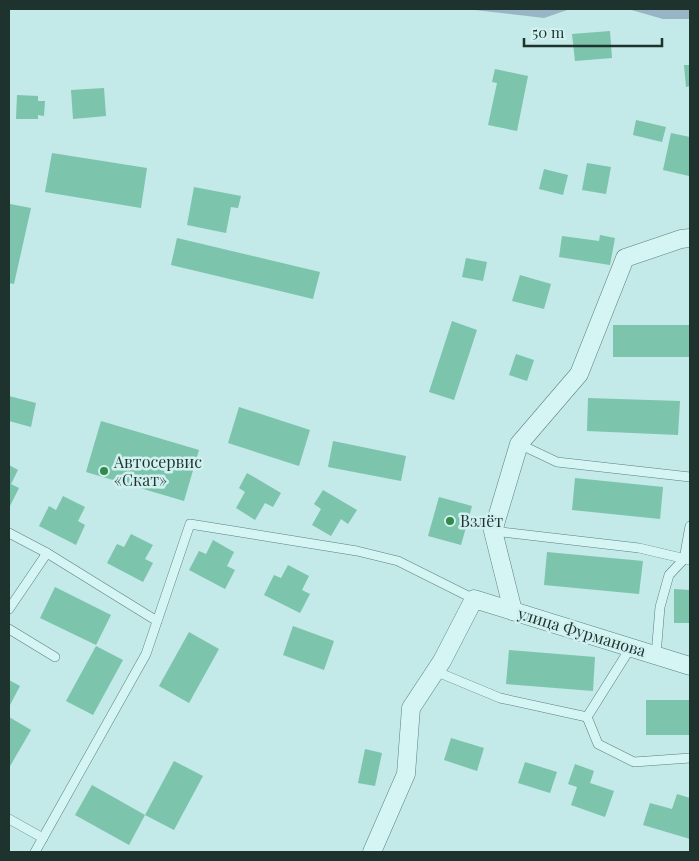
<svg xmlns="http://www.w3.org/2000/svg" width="699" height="861" viewBox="0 0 699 861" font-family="'Playfair Display',serif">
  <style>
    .green { fill: #98b5c6 }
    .building { fill: #7cc4ac }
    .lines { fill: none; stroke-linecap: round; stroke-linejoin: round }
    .service-casing { stroke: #5b8179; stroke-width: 10 }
    .minor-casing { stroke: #5b8179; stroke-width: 19 }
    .service { stroke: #d5f5f4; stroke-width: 9 }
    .minor { stroke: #d5f5f4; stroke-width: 18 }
    .poi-dot { fill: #328a48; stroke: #d1f1f0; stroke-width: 2 }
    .labels { text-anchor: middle; stroke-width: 5; stroke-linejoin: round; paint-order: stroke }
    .poi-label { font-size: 16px; fill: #1e332d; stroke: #d1f1f0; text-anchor: start }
    .street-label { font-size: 16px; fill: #1e332d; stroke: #d1f1f0 }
  </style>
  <rect width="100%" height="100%" fill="#c3e9e8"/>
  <g class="green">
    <polygon points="466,9 570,9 544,18"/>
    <polygon points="628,9 690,9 690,19 663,19"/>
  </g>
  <g class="building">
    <polygon points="610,31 612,58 575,61 572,34"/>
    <polygon points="684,65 690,65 690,86 686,87"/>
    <polygon points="495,69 528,76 517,131 488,125 497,83 492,82"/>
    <polygon points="104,88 106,116 73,119 71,90"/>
    <polygon points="17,95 38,96 38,101 45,101 44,116 38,115 38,119 16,119"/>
    <polygon points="636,120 666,127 662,142 633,135"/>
    <polygon points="671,133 690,137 689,176 663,170"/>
    <polygon points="52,153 147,168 141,208 45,192"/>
    <polygon points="587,163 611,167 606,194 582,190"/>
    <polygon points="544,169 568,175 563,195 539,189"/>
    <polygon points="194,187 241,196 238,208 231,207 226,233 187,225"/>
    <polygon points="10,204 31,208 14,284 9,283"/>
    <polygon points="600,235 615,238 610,265 559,257 562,236 599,241"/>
    <polygon points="177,238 320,272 313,299 171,265"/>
    <polygon points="466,258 487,262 483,281 462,277"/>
    <polygon points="520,275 551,284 544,309 512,301"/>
    <polygon points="452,321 477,330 454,400 429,392"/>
    <rect x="613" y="325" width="77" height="32"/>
    <polygon points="516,354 534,360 527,381 509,375"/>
    <polygon points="9,396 36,403 31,427 9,421"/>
    <polygon points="588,398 680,401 678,435 587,431"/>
    <polygon points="239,407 310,430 299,466 228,443"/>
    <polygon points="101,421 199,450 184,501 86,472"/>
    <polygon points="333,441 406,456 401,481 328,467"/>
    <polygon points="9,465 18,470 11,484 19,488 9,508"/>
    <polygon points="247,473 281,493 273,507 265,503 255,520 236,508 245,492 239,488"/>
    <polygon points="575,478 663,487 660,519 572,510"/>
    <polygon points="323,490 357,510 348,524 341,519 331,536 312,525 321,509 314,504"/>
    <polygon points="63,496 85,507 78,521 85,525 76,545 39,526 49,506 56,510"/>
    <polygon points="439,497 472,506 461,545 428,536"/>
    <polygon points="131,534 153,545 145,559 153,563 143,582 107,563 117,544 124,547"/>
    <polygon points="213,540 234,552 227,566 235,570 225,589 189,570 199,551 206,554"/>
    <polygon points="547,552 643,561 639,594 544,585"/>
    <polygon points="288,565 309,576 302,590 310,594 300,613 264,595 274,575 281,578"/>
    <polygon points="55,587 111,615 96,645 40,618"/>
    <polygon points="674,589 690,590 690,623 674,623"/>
    <polygon points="293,626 334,641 324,670 283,655"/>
    <polygon points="189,632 219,649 189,703 159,686"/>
    <polygon points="96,646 123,660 93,715 66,701"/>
    <polygon points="509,650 595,657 593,691 506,684"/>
    <polygon points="9,680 20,686 9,707"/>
    <rect x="646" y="700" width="44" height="35"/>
    <polygon points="9,717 31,730 9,768"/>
    <polygon points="451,738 484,748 477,771 444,760"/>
    <polygon points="365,749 382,753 375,786 358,783"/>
    <polygon points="174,761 203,776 174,830 145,815"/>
    <polygon points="525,762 557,772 550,793 518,783"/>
    <polygon points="575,764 594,771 590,783 614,791 605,817 571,805 577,787 568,784"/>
    <polygon points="92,785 145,815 129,845 75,815"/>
    <polygon points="677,794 690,798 690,839 643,825 650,803 672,809"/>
  </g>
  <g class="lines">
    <defs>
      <g id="service">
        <polyline points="519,444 557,462 690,477"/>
        <polyline points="493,531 639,548 690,560"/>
        <polyline points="9,533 47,553"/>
        <polyline points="9,609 47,553 157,621"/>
        <polyline points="9,629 55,657"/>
        <polyline points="656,655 660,607 669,575 684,559 690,526"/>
        <polyline points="435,671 500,698 587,717 631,647"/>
        <polyline points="587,717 598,744 634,762 690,758"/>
        <polyline points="9,819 43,838"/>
        <polyline points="35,852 146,654 190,524 357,551 398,561 474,599"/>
      </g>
      <g id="minor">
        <polyline points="513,611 493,531 519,444 579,374 625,258 681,239 690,238"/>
        <polyline points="372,852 406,774 411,708 442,661 474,599 690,666"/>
      </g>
    </defs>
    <use href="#service" class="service-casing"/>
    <use href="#minor" class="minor-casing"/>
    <use href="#service" class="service"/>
    <use href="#minor" class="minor"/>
  </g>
  <g class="poi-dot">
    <circle cx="104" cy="471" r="5"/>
    <circle cx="450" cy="521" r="5"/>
  </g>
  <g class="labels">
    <g class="poi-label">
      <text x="114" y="468">Автосервис<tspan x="114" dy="18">«Скат»</tspan></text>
      <text x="460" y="527">Взлёт</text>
    </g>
    <g class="street-label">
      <text transform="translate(582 632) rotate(17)" y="6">улица Фурманова</text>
    </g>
  </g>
  <rect width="699" height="861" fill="none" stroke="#1e332d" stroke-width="20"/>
  <path d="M524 38v8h138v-8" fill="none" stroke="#1e332d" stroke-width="2.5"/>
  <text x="532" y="38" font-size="15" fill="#1e332d" stroke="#d1f1f0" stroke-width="4" paint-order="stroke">50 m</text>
</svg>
